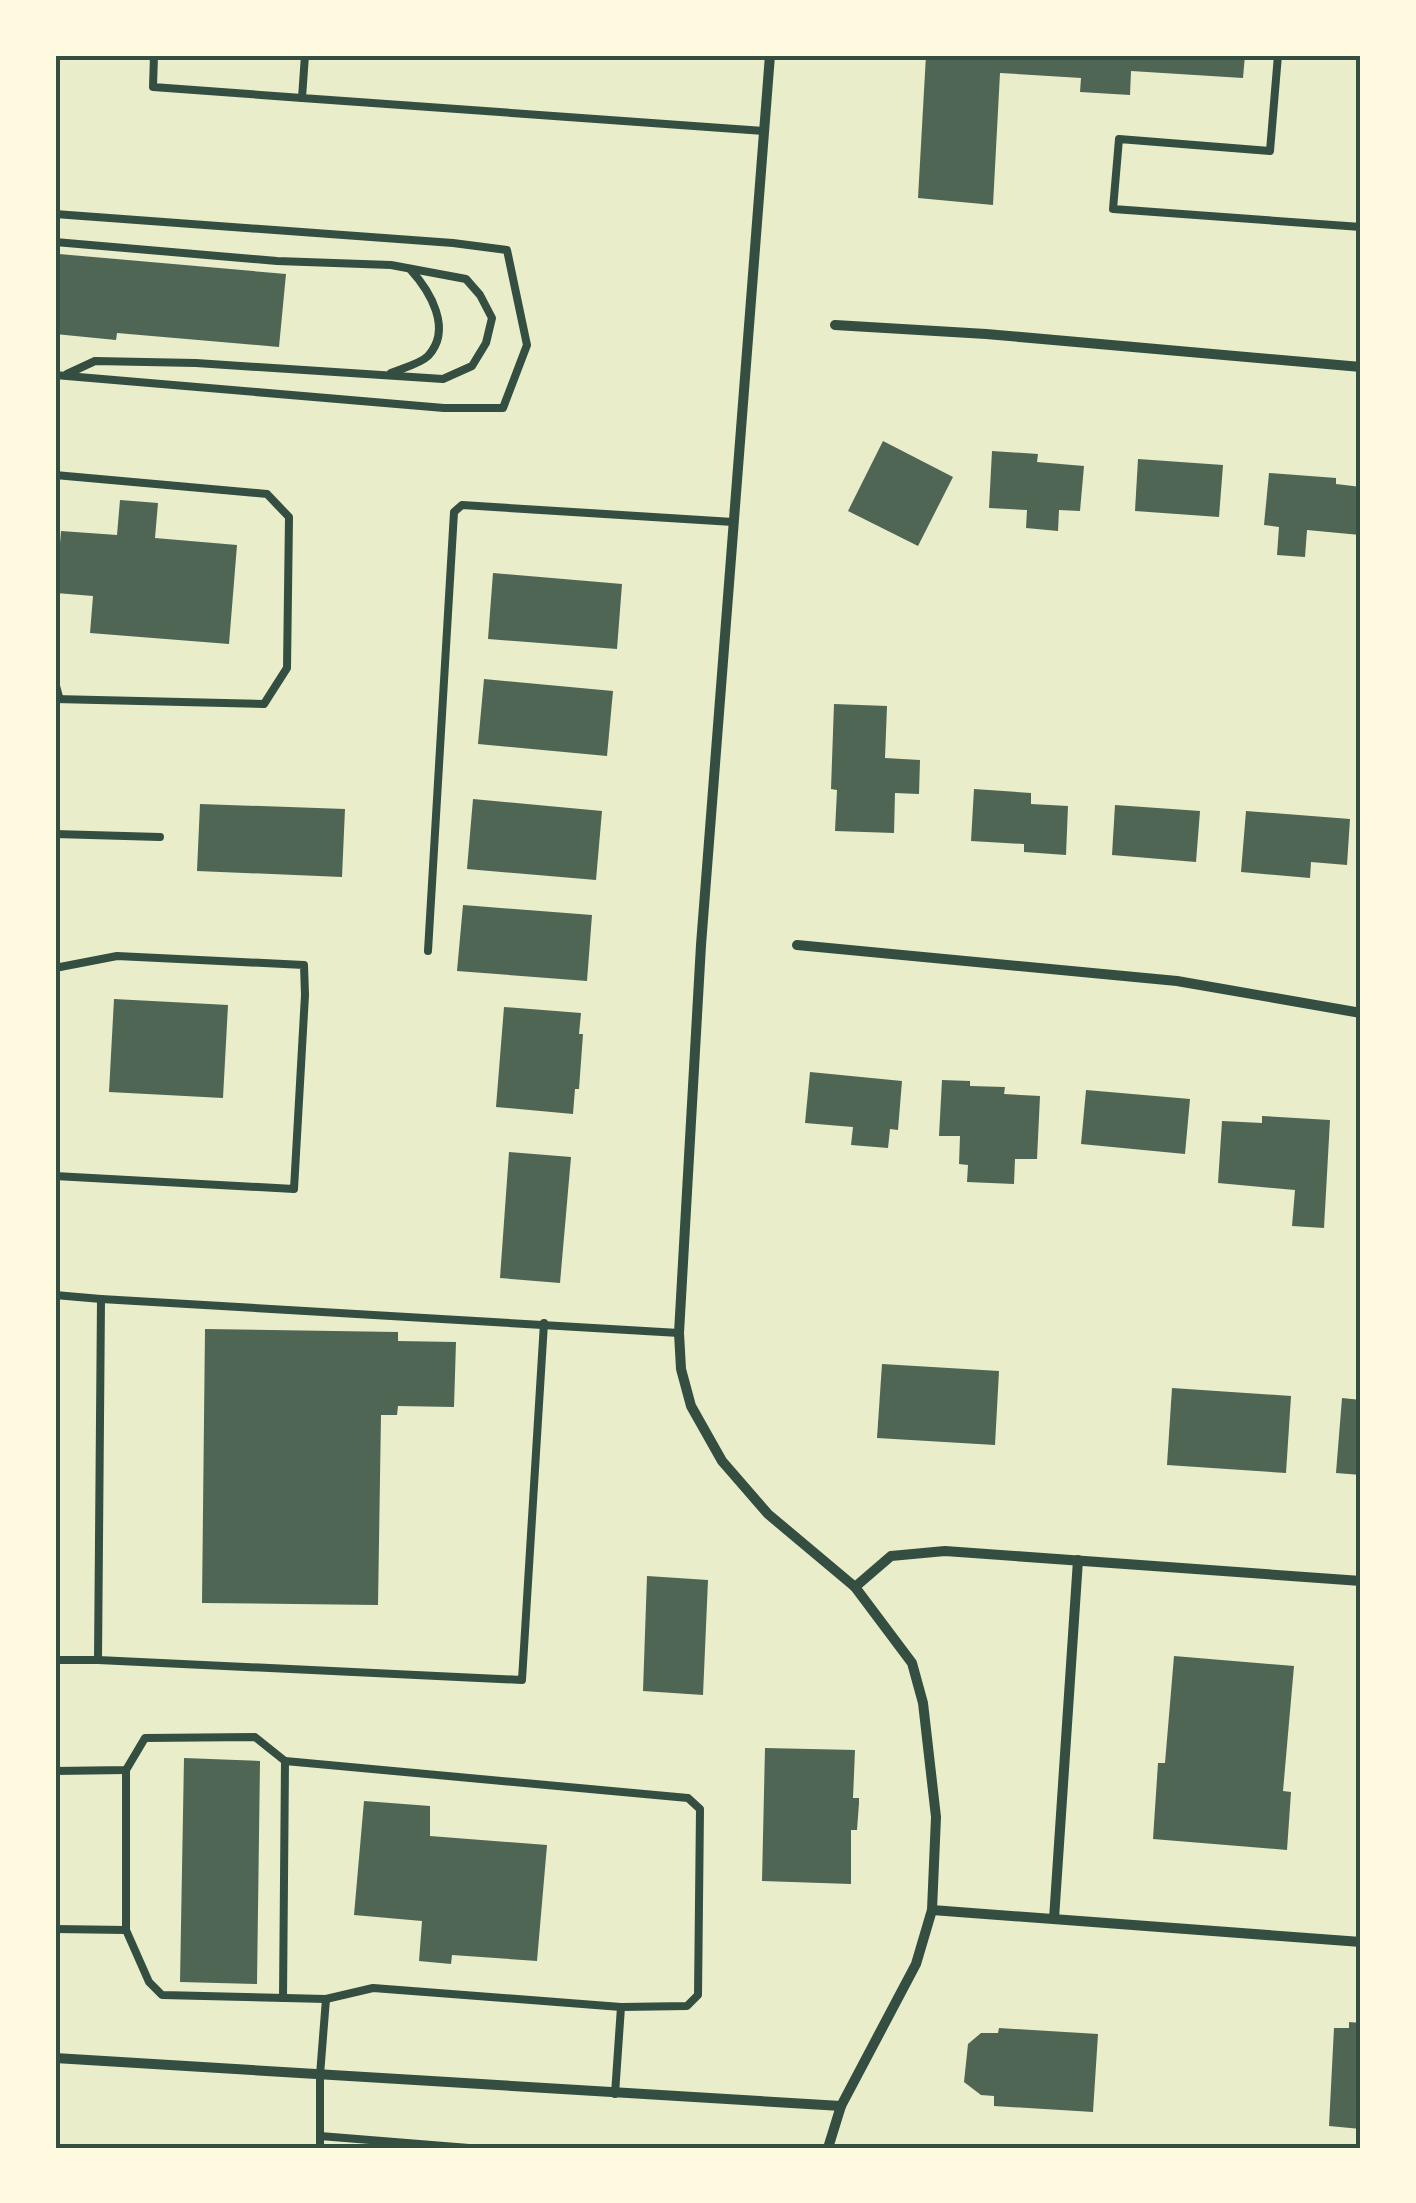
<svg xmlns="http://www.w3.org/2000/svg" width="1416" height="2203" viewBox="0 0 1416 2203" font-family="'Fira Sans Condensed',sans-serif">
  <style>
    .building { fill: #4f6655 }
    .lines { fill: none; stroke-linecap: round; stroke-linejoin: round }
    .service { stroke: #344e41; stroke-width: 8 }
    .minor { stroke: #344e41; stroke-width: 10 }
    .neatline { fill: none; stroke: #344e41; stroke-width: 4 }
  </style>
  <rect width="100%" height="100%" fill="#e9edc9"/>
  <g class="building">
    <polygon points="926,55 1245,55 1243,78 1131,71 1130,95 1080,92 1081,78 1000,73 993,205 918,198"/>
    <polygon points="59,254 286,274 279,347 117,333 116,340 55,334"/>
    <polygon points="883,441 953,477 918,546 848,511"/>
    <polygon points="992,451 1038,454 1037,462 1084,466 1080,511 1059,510 1058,531 1026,528 1027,510 989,508"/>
    <polygon points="1138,459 1223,465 1219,517 1135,511"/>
    <polygon points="1269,473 1336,478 1336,484 1361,487 1360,535 1307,530 1305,557 1277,555 1279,527 1264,525"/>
    <polygon points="120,500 158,503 155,538 237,545 229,644 90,633 93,596 56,593 61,531 117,535"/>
    <polygon points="493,573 622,584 617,649 488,639"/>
    <polygon points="484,679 613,691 607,756 478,744"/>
    <polygon points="834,704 887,706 885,758 920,760 919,794 895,793 894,833 835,831 837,790 831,789"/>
    <polygon points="974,789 1031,793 1031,804 1068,806 1066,855 1024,852 1024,844 971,841"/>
    <polygon points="473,799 602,811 596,880 467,869"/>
    <polygon points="200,804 345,809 342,877 197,871"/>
    <polygon points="1115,805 1200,811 1196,862 1112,855"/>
    <polygon points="1246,811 1350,819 1347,865 1311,862 1310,878 1241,872"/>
    <polygon points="463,905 592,915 587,981 457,971"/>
    <polygon points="114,999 228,1005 223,1098 109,1092"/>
    <polygon points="504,1007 581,1013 579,1034 583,1034 579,1089 575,1089 573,1114 496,1107"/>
    <polygon points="810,1072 902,1081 898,1130 890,1129 888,1148 851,1145 853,1127 805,1123"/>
    <polygon points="942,1080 970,1081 970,1086 1005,1087 1004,1094 1040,1096 1037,1159 1015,1159 1014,1184 967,1182 968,1165 959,1164 960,1136 939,1136"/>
    <polygon points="1086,1090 1190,1099 1185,1154 1081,1144"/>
    <polygon points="1262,1116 1330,1120 1324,1228 1292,1226 1295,1190 1218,1183 1222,1121 1262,1123"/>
    <polygon points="509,1152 571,1157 560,1283 500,1278"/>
    <polygon points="205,1329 398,1332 398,1341 456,1342 454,1407 398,1406 397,1415 381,1415 378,1605 202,1603"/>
    <polygon points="882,1364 999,1371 995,1445 877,1438"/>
    <polygon points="1172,1388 1291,1396 1286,1473 1167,1465"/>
    <polygon points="1342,1398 1361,1400 1361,1475 1336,1473"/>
    <polygon points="647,1576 708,1580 703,1695 643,1691"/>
    <polygon points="1174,1656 1294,1666 1283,1791 1291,1792 1287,1850 1153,1839 1158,1763 1165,1763"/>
    <polygon points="765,1748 855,1750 853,1798 859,1798 859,1803 857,1830 851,1830 851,1884 762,1881"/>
    <polygon points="184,1758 260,1761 257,1984 180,1982"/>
    <polygon points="364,1801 430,1806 430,1836 547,1845 537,1961 452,1955 451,1964 419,1961 422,1921 354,1915"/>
    <polygon points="1349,2022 1361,2023 1361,2129 1329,2126 1334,2028 1349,2028"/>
    <polygon points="999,2028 1098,2034 1093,2112 994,2106 994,2096 981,2095 964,2082 968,2044 981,2033 998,2033"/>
  </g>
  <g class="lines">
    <g class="service">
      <polyline points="154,55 153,87 302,98"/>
      <polyline points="305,55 302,98 764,131"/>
      <polyline points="1278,55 1270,151 1119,139 1113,209 1361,227"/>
      <polyline points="55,214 453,243 507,250 527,345 503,408 444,408 55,375"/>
      <polyline points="55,242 277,261 391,265 466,279 480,295 492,318 486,343 472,366 443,379 196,363 95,361 67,374"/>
      <path d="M 391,373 C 402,368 420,364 428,356 C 453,329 430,291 410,269"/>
      <polyline points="55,475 267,494 289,517 287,668 264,704 55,699"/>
      <polyline points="55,682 59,697"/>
      <polyline points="55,834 160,837"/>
      <polyline points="428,951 454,512 462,505 733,522"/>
      <polyline points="55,968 117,956 304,965 305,995 294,1189 55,1176"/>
      <polyline points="55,1295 101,1299 98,1660 55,1660"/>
      <polyline points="101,1299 679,1333"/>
      <polyline points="98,1660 522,1680 544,1323"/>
      <polyline points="126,1770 126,1930"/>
      <polyline points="55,1771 126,1770 145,1738 255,1737 285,1761 688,1798 700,1809 698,1995 687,2006 621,2007 373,1988 326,1999 162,1995 149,1982 126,1930 55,1929"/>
      <polyline points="283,1998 285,1761"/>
      <polyline points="615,2094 621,2007"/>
      <polyline points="320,2136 469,2148"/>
      <polyline points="320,2148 320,2075 326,1999"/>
    </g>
    <g class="minor">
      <polyline points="770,55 701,945 679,1333 681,1369 691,1406 722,1461 768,1514 855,1587 912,1663 923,1703 936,1817 932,1910 916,1964 841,2106 828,2148"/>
      <polyline points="835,325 986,334 1361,367"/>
      <polyline points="797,945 1177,981 1361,1013"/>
      <polyline points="855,1587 891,1556 945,1551 1361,1581"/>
      <polyline points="932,1910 1361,1942"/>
      <polyline points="1054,1919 1078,1560"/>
      <polyline points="55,2058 841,2106"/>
    </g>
  </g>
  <rect width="1416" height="2203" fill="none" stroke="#fefae0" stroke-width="115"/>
  <rect x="58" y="58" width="1300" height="2088" class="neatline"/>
</svg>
